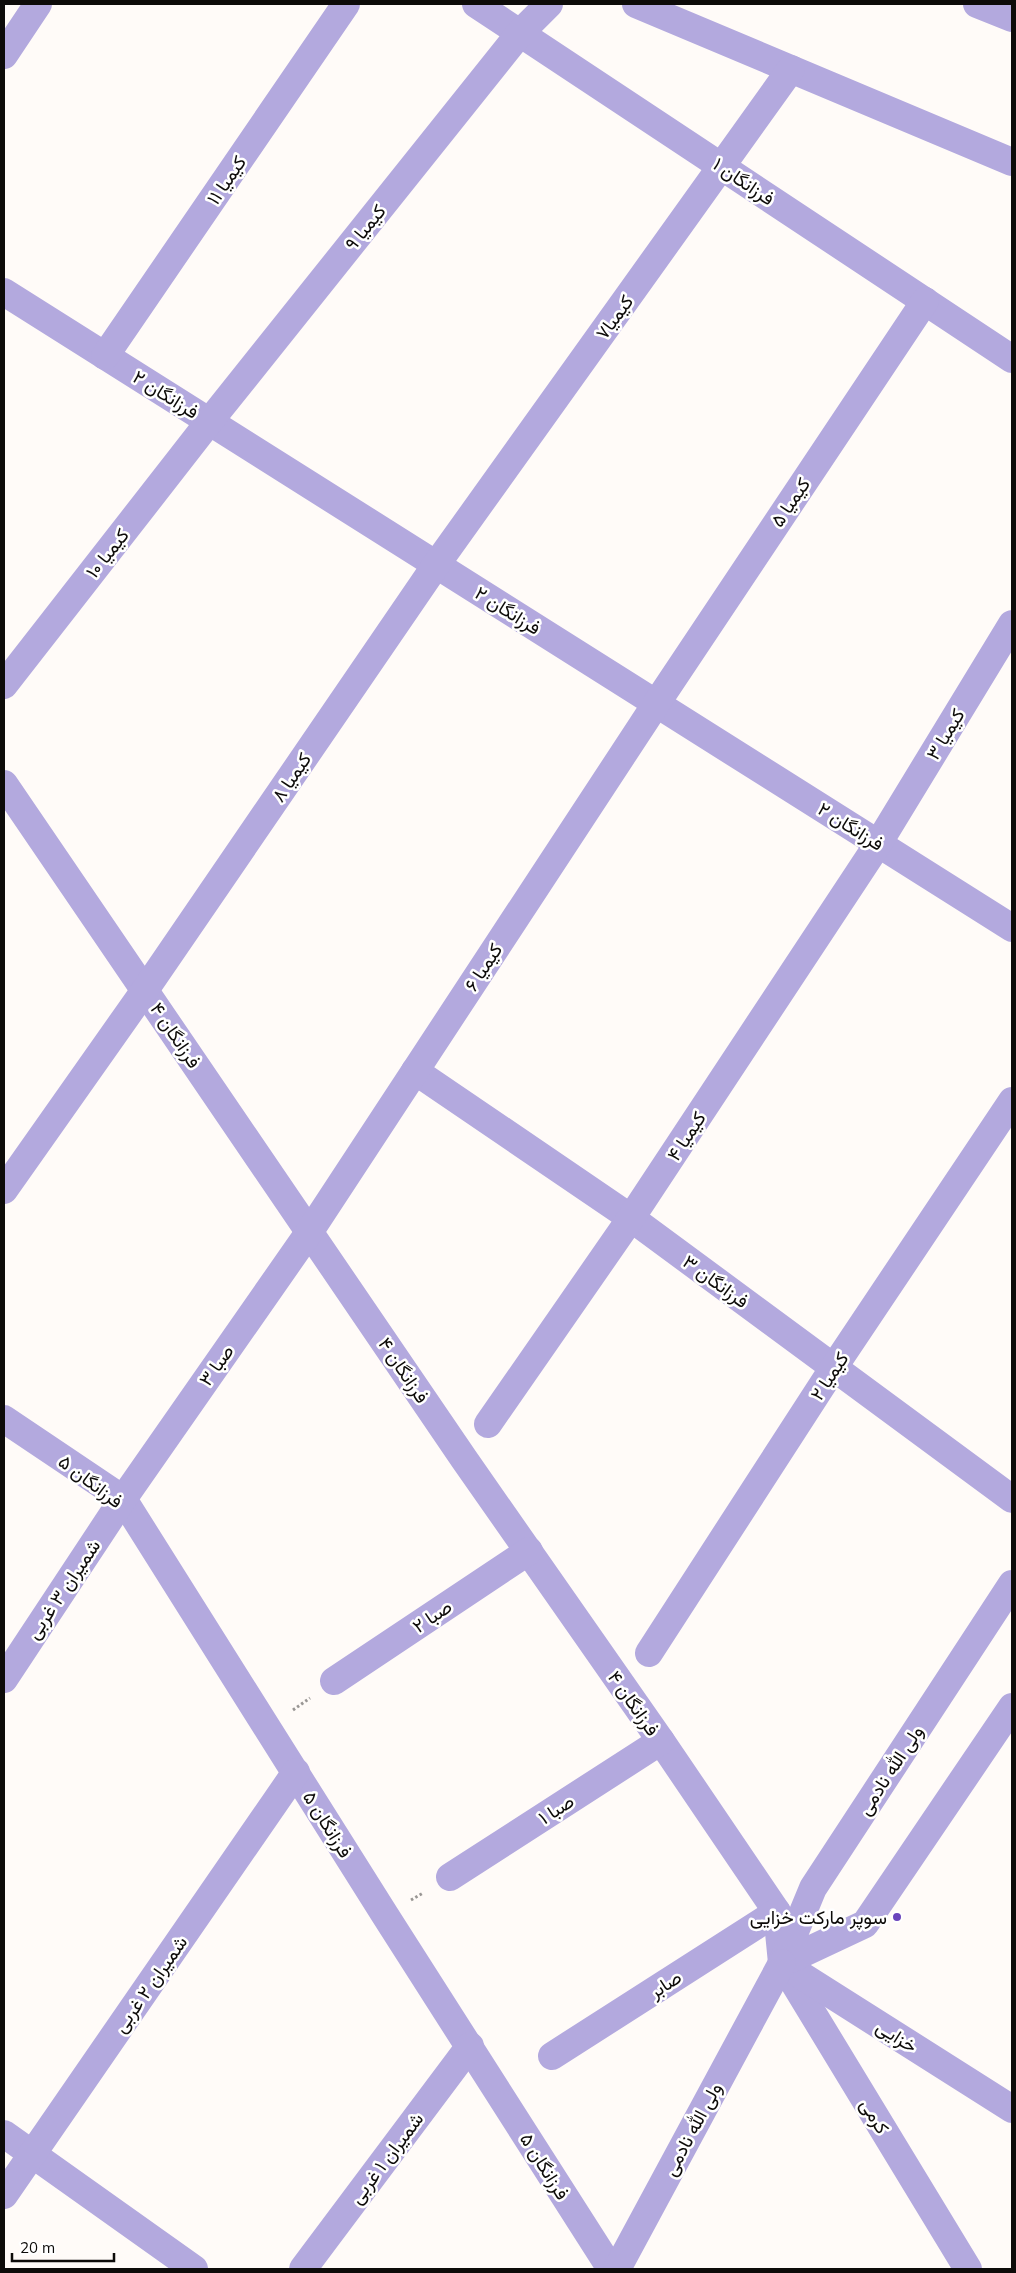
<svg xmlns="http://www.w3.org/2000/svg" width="1016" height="2273" viewBox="0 0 1016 2273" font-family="Mulish,Vazirmatn,sans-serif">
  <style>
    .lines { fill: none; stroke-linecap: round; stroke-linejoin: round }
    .path { stroke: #999694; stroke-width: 3; stroke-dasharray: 2.5 2.5; stroke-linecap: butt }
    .minor { stroke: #b3a9de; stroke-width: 28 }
    .tertiary { stroke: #b3a9de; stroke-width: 28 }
    .poi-dot { fill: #6a44bc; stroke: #fff; stroke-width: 2 }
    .labels { text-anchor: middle; stroke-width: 5; stroke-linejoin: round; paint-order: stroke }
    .street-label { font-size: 19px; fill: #0d0b09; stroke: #fff }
    .poi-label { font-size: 19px; fill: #0d0b09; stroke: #fff; text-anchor: end }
  </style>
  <rect width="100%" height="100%" fill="#fffbf8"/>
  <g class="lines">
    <g class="path">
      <polyline points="293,1710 310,1698"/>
      <polyline points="411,1900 423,1893"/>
    </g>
    <g class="minor">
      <polyline points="476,4 1012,359"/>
      <polyline points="636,4 1012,162"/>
      <polyline points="977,4 1012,18"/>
      <polyline points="4,55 38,4"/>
      <polyline points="4,292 1012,928"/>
      <polyline points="105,356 346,4"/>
      <polyline points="4,685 209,422 520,33 549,4"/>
      <polyline points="4,784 464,1459 661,1741 777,1912 782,1963 968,2269"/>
      <polyline points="415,1071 631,1218 1012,1499"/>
      <polyline points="4,1190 145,990 436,565 791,69"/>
      <polyline points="4,1419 123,1499 385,1915 611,2269"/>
      <polyline points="488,1424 631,1218 878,844 1012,624"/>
      <polyline points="649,1653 834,1367 1012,1101"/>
      <polyline points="4,1679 123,1499 310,1231 656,704 925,301"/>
      <polyline points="334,1681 529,1551"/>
      <polyline points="450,1877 661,1741"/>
      <polyline points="788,1967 1012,2109"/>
      <polyline points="552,2056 777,1912"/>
      <polyline points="4,2134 194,2269"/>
      <polyline points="4,2195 296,1772"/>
      <polyline points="303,2269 470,2046"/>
    </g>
    <g class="tertiary">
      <polyline points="1012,1584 813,1888 782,1963 865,1924 1012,1707"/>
      <polyline points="617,2269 782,1963"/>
    </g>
  </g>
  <circle class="poi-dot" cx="897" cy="1917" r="5"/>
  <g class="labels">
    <g class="street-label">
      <text transform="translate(226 180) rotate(-56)" y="7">کیمیا ۱۱</text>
      <text transform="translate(744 181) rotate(34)" y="7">فرزانگان ۱</text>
      <text transform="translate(365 227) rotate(-51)" y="7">کیمیا ۹</text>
      <text transform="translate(614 317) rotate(-54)" y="7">کیمیا۷</text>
      <text transform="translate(166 394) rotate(32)" y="7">فرزانگان ۲</text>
      <text transform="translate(790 502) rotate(-56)" y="7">کیمیا ۵</text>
      <text transform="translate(107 553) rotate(-52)" y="7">کیمیا ۱۰</text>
      <text transform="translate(508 610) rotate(32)" y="7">فرزانگان ۲</text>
      <text transform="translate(945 734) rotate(-59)" y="7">کیمیا ۳</text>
      <text transform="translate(291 777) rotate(-56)" y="7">کیمیا ۸</text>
      <text transform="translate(851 826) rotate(32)" y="7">فرزانگان ۲</text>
      <text transform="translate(483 967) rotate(-57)" y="7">کیمیا ۶</text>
      <text transform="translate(176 1035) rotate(56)" y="7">فرزانگان ۴</text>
      <text transform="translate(686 1136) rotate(-57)" y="7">کیمیا ۴</text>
      <text transform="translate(716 1281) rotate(36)" y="7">فرزانگان ۳</text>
      <text transform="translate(216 1365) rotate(-55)" y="7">صبا ۳</text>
      <text transform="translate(404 1370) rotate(56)" y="7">فرزانگان ۴</text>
      <text transform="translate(829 1376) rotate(-57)" y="7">کیمیا ۲</text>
      <text transform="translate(91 1481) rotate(37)" y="7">فرزانگان ۵</text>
      <text transform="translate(63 1589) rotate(-56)" y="7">شمیران ۳ غربی</text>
      <text transform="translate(432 1616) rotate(-34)" y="7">صبا ۲</text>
      <text transform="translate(634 1703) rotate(55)" y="7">فرزانگان ۴</text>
      <text transform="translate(890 1770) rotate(-57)" y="7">ولی الله نادمی</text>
      <text transform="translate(556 1809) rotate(-33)" y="7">صبا ۱</text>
      <text transform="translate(328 1824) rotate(58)" y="7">فرزانگان ۵</text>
      <text transform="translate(150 1984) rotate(-55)" y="7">شمیران ۲ غربی</text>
      <text transform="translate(665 1984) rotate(-33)" y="7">صابر</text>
      <text transform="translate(897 2036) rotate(32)" y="7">خزایی</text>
      <text transform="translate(875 2116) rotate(59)" y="7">کرمی</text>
      <text transform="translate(692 2129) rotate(-62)" y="7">ولی الله نادمی</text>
      <text transform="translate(386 2158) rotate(-53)" y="7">شمیران ۱ غربی</text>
      <text transform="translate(545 2166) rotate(58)" y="7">فرزانگان ۵</text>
    </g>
    <g class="poi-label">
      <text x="887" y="1924">سوپر مارکت خزایی</text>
    </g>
  </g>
  <rect width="1016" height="2273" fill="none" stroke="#0d0b09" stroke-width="10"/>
  <path d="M12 2253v8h102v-8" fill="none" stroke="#0d0b09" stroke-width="2.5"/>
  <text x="20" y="2253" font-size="15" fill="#0d0b09" stroke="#ffffff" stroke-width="4" paint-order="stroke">20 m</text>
</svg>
